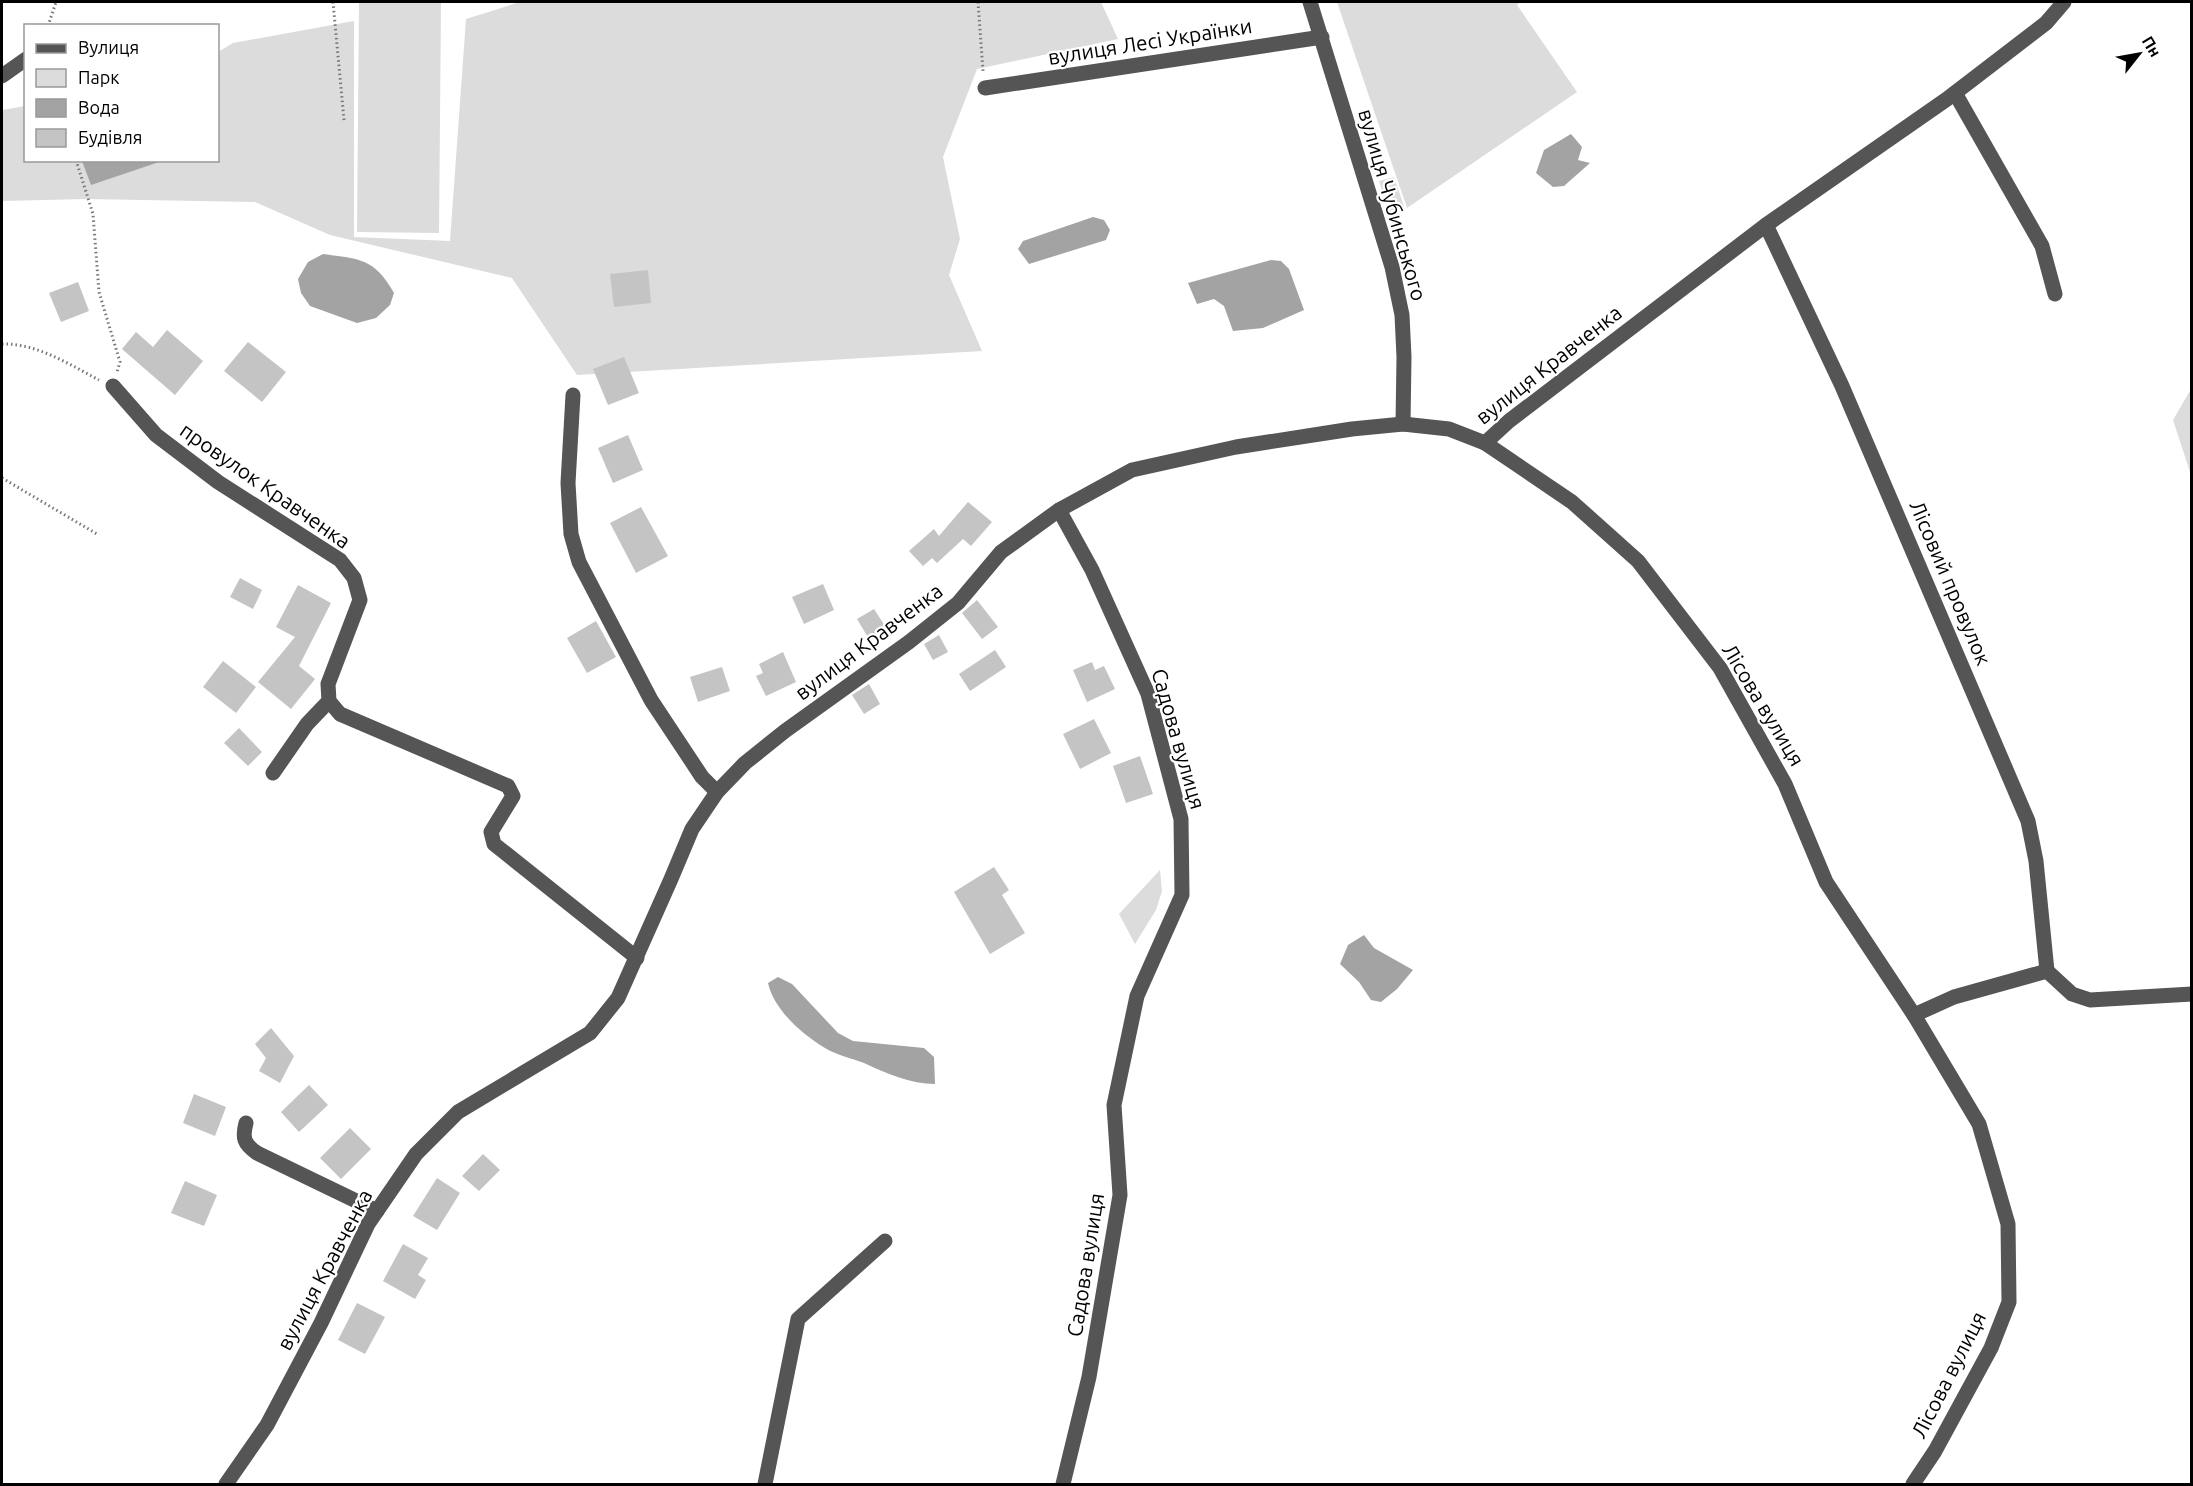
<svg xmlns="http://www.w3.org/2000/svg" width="2193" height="1486" viewBox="0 0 2193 1486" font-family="Ubuntu,sans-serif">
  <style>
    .green { fill: #dcdcdc }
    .water { fill: #a3a3a3 }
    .building { fill: #c4c4c4 }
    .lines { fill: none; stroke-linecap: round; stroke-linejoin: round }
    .path { stroke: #777; stroke-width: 3; stroke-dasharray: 1.5 3; stroke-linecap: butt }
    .minor { stroke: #555; stroke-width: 15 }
    .labels { text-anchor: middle; stroke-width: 4.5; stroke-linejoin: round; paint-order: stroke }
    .street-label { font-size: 21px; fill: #000; stroke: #fff }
  </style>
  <rect width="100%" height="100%" fill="#fff"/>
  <g class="green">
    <polygon points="359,2 441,2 439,233 357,232"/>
    <polygon points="520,2 1101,2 1118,39 977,69 943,157 960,239 949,275 982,351 577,375 512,278 330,235 255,202 86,199 2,201 2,110 25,106 26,160 218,160 218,52 233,43 354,21 354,237 450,241 466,19"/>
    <polygon points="1337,2 1520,2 1517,5 1577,92 1407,208"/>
    <polygon points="1394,177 1404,206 1389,211 1379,181"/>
    <polygon points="2191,389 2191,475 2173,420"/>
    <polygon points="1160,870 1162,891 1156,910 1135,944 1119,914"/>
  </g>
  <g class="water">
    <polygon points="1571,134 1582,147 1578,160 1590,163 1564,186 1553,187 1536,173 1544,150"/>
    <polygon points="82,161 82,160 162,161 91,185"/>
    <polygon points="1093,217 1104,220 1110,230 1106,240 1029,264 1018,249 1023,241"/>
    <path d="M 323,254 C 360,259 374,258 394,293 L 390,305 L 376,318 L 357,323 L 310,306 L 301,293 L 298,279 L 308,262 Z"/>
    <polygon points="1271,260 1281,261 1289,269 1304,310 1263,328 1233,331 1224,306 1214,299 1197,304 1188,283"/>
    <polygon points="1364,935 1374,948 1413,970 1397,989 1381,1002 1371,1000 1359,982 1340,964 1348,945"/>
    <path d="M 778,977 L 792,984 L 838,1033 L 853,1041 L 924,1048 L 934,1057 L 935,1084 C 911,1084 885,1073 864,1063 C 851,1058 836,1055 825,1048 C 802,1034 774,1010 768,983 Z"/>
  </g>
  <g class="building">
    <polygon points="648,270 651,303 614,307 610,274"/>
    <polygon points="78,282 89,311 61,322 49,293"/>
    <polygon points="167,330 203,361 175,395 122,349 136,332 153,347"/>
    <polygon points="248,342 286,372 262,402 224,371"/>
    <polygon points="624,357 639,393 608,405 593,369"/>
    <polygon points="628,435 643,470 613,483 598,448"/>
    <polygon points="968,502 992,522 971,546 963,539 937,563 932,558 923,566 909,551 934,529 939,536"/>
    <polygon points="641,507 668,556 636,573 610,523"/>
    <polygon points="240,578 262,590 253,609 230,597"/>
    <polygon points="823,584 834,610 804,624 792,597"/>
    <polygon points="298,585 331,603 299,666 315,679 291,709 258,682 295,637 276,627"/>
    <polygon points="977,600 998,627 982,639 962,613"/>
    <polygon points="874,609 887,629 869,639 857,619"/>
    <polygon points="596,621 616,657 587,673 567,638"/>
    <polygon points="939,635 948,652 933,660 924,644"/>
    <polygon points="995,650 1006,667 970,691 959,674"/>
    <polygon points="783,652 796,682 766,696 756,676 763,673 759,664"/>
    <polygon points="223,661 256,687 236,713 203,687"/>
    <polygon points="1092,662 1095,670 1104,666 1115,689 1087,702 1073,670"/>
    <polygon points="722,667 730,691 698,702 690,677"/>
    <polygon points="869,684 880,704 864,714 852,695"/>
    <polygon points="1094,719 1111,753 1080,769 1063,734"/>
    <polygon points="239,728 262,752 248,766 224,743"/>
    <polygon points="1140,756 1153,794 1126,803 1113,766"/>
    <polygon points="994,867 1009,890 1002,895 1025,933 990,954 954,892"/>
    <polygon points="271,1028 294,1056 280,1083 259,1071 266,1058 255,1044"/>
    <polygon points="309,1085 328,1105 299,1132 281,1112"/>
    <polygon points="194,1094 226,1107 215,1136 183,1123"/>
    <polygon points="350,1128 371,1149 341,1179 320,1158"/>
    <polygon points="483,1154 500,1170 479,1191 462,1176"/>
    <polygon points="437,1178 460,1193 437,1230 413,1216"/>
    <polygon points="185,1181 217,1195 204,1226 171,1213"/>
    <polygon points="403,1244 428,1258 418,1275 426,1280 415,1299 383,1281"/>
    <polygon points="357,1303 385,1317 365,1354 338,1340"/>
  </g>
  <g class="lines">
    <g class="path">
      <polyline points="333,2 344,120"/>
      <polyline points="978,2 983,71"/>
      <polyline points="48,26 56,2"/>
      <polyline points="76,160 93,214 99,292 120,362 117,372"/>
      <path d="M 2,344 C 36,343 69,364 99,380"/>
      <polyline points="2,478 97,534"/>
    </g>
    <g class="minor">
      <polyline points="1310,2 1392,267 1402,315 1404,357 1403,424"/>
      <polyline points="2,76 26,59"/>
      <polyline points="985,88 1322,37"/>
      <polyline points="1955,93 2042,246 2055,294"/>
      <polyline points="1766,225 1842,386 2028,821 2036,861 2047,971"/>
      <polyline points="113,386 156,435 218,482 340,560 354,578 360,600 328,684 329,701 340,714 508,786 513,796 491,832 494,844 637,958"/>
      <polyline points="573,395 568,483 571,534 579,562 651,700 702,777 717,792"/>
      <polyline points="1485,443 1572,502 1638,561 1720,668 1785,784 1826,882 1914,1015 1979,1124 2008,1224 2009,1302 1991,1348 1935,1451 1913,1484"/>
      <polyline points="1059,510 1092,570 1148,694 1181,819 1182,895 1137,996 1114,1105 1120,1195 1089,1377 1063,1484"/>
      <polyline points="273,773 307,724 329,701"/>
      <polyline points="2047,971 2072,994 2090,1000 2192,994"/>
      <polyline points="1914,1015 1954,997 2047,971"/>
      <path d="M 246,1123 C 242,1138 244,1144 257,1153 L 377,1211"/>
      <polyline points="226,1484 267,1425 321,1323 368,1224 416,1154 458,1112 590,1033 618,998 671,879 692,829 717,792 745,763 785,731 909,642 958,603 1001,552 1059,510 1132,470 1236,447 1352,429 1403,424 1449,429 1485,443 1509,421 1766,225 1947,99 2046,23 2064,2"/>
      <polyline points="765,1484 798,1319 885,1241"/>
    </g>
  </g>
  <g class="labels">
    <g class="street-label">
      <text transform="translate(1150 42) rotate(-9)" y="7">вулиця Лесі Українки</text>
      <text transform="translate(1392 205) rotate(74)" y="7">вулиця Чубинського</text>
      <text transform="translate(1549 365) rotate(-38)" y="7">вулиця Кравченка</text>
      <text transform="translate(265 486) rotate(35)" y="7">провулок Кравченка</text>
      <text transform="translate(1950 583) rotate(67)" y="7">Лісовий провулок</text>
      <text transform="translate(869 642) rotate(-37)" y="7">вулиця Кравченка</text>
      <text transform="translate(1763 705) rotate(59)" y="7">Лісова вулиця</text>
      <text transform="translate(1178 739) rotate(74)" y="7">Садова вулиця</text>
      <text transform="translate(1086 1265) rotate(-81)" y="7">Садова вулиця</text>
      <text transform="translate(325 1270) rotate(-62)" y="7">вулиця Кравченка</text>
      <text transform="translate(1949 1375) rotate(-63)" y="7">Лісова вулиця</text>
    </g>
  </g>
  <rect width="2193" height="1486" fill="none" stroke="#000000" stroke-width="6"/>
  <rect x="24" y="24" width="195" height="138" fill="#ffffff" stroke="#999999" stroke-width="1.5"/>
  <rect x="36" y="44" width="30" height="9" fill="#555555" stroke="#999999" stroke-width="1.5"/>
  <text x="78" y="54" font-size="18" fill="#000000">Вулиця</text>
  <rect x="36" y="69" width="30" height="18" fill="#dcdcdc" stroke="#999999" stroke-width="1.5"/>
  <text x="78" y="84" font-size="18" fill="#000000">Парк</text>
  <rect x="36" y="99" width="30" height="18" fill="#a3a3a3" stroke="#999999" stroke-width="1.5"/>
  <text x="78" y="114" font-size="18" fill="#000000">Вода</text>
  <rect x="36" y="129" width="30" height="18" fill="#c4c4c4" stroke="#999999" stroke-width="1.5"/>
  <text x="78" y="144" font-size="18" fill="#000000">Будівля</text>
  <g transform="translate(2139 54) rotate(59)" stroke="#ffffff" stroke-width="4.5" paint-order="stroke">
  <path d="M0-4.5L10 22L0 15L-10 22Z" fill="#000000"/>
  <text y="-9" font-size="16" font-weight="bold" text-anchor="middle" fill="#000000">Пн</text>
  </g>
</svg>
